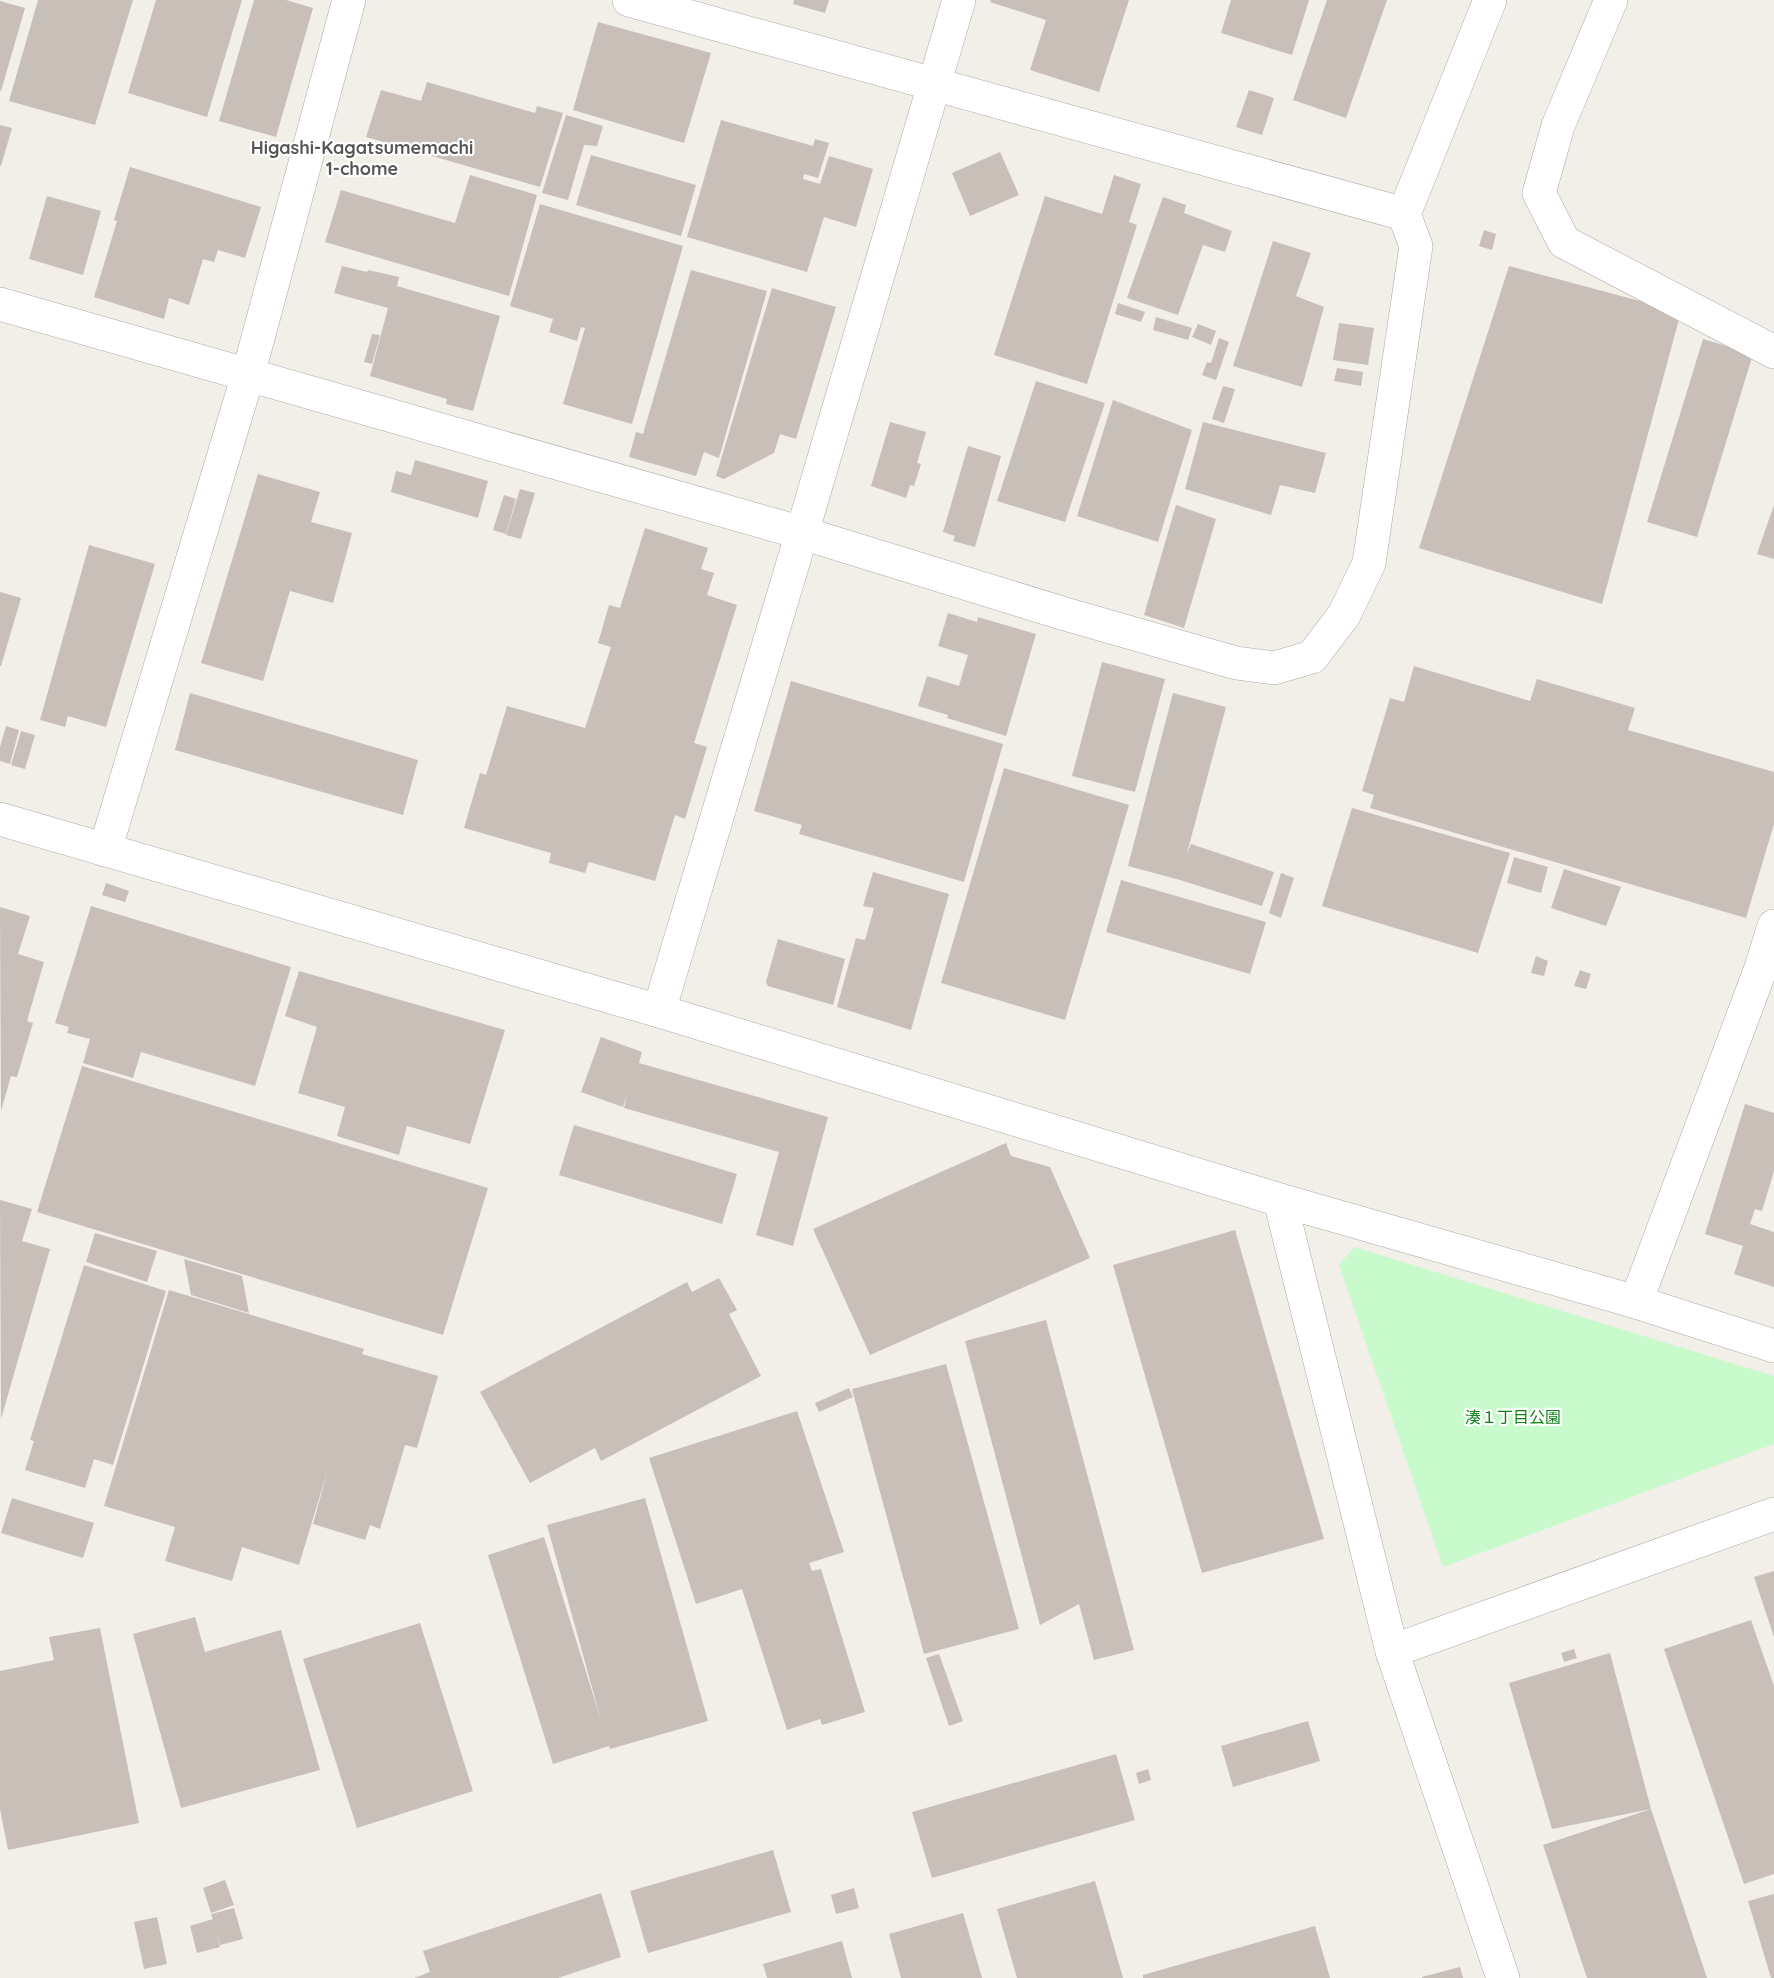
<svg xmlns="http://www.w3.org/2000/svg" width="1774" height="1978" viewBox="0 0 1774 1978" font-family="Quicksand,'Noto Sans JP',sans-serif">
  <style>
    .park { fill: #c8facc }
    .building { fill: #c7bfb8 }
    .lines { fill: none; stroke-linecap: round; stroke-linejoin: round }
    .minor-casing { stroke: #a9a9a9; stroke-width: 34 }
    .minor { stroke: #fff; stroke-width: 33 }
    .labels { text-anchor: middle; stroke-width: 4.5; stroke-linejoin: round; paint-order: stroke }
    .park-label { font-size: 16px; fill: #0c8416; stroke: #fff }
    .neighbourhood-label { font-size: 18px; font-weight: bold; fill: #555; stroke: #fff }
  </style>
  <rect width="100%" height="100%" fill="#f2efe9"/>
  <polygon class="park" points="1354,1247 1774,1376 1774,1444 1443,1567 1339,1265"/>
  <g class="building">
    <polygon points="38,0 133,0 95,125 9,101"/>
    <polygon points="156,0 242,0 207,117 128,93"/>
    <polygon points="254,0 286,0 313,8 276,137 219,121"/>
    <polygon points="794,0 829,0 825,13 793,4"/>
    <polygon points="991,0 1129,0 1099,92 1030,70 1046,20 990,2"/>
    <polygon points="1231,0 1309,0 1292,55 1221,33"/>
    <polygon points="1327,0 1387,0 1346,118 1293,100"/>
    <polygon points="0,1 25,8 1,91 0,91"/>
    <polygon points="598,22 711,53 684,143 573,110"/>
    <polygon points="427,82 535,113 537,106 563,113 540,187 366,137 381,90 421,101"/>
    <polygon points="1249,90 1274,98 1262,135 1236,127"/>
    <polygon points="566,115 603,126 597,146 584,145 568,200 542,193"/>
    <polygon points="721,120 813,146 815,139 829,143 818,178 804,174 803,179 820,184 829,156 873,169 856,227 824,217 807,272 687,237"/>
    <polygon points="0,125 12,128 1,166 0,165"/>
    <polygon points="1000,152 1019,195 970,216 952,173"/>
    <polygon points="591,155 696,185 681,236 576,205"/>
    <polygon points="130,167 261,207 245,258 218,250 214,262 203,259 189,305 169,298 164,319 94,297 117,221 114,220"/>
    <polygon points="470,175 537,195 509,296 325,242 341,190 455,223"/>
    <polygon points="1114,175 1141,184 1129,222 1137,225 1087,384 994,355 1045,196 1102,214"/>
    <polygon points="47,196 101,211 83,275 29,259"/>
    <polygon points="1163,197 1186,205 1184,213 1232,231 1225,252 1203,245 1178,315 1127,298"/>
    <polygon points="540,204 683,246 632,424 563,404 585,328 581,327 577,341 549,332 553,319 510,306"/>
    <polygon points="1484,230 1496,234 1492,250 1479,246"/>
    <polygon points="1273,241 1311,253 1296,296 1324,307 1302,387 1233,366"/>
    <polygon points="342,266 367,272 368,270 399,277 397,286 500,316 473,411 446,404 447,399 370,376 388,308 334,293"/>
    <polygon points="1509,266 1681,312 1602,604 1419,548"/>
    <polygon points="691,270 767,291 719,458 704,452 696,476 629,457 636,432 643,434"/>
    <polygon points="772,288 836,307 796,439 780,434 774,453 724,479 716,476"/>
    <polygon points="1118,303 1145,312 1141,322 1115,314"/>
    <polygon points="1156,317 1192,328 1188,340 1153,330"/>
    <polygon points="1339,323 1374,328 1368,365 1333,360"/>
    <polygon points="1198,324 1216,331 1211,345 1192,337"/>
    <polygon points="372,334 380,335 372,364 364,362"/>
    <polygon points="1219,338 1229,342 1216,380 1202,375 1207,362 1211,363"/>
    <polygon points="1703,339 1753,354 1697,537 1647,522"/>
    <polygon points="1337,368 1363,372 1361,386 1334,381"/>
    <polygon points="1036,381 1105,403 1065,522 997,501"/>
    <polygon points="1223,386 1235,389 1224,423 1212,419"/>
    <polygon points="1113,400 1192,430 1158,542 1077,516"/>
    <polygon points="890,422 926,432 917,463 921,464 914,486 910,485 906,498 871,486"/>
    <polygon points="1203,422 1326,453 1315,493 1280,485 1271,515 1185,489"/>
    <polygon points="968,446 1001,456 975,547 953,541 955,536 943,532"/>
    <polygon points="415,460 488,481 478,518 391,492 396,471 411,475"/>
    <polygon points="258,474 320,492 311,522 352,533 333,603 290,591 263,681 201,663"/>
    <polygon points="520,489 535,493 521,539 506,535"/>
    <polygon points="504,495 516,499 506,534 493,530"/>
    <polygon points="1176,505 1216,519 1184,628 1144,615"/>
    <polygon points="1774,505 1774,559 1757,554"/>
    <polygon points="645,528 708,548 701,569 714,573 707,595 737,605 694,743 707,747 685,819 675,815 655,881 589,862 585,873 549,863 551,853 464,828 480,773 486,775 507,706 585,728 611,647 598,643 609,605 620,608"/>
    <polygon points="89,545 155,564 106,727 68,716 65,727 40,720"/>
    <polygon points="0,592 21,598 1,666 0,666"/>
    <polygon points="948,613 977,622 978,617 1036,634 1006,736 947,718 948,715 918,706 927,676 959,686 968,655 938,646"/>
    <polygon points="1102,662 1165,679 1135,792 1072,776"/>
    <polygon points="1414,666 1530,701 1537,679 1635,708 1628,730 1774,772 1774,824 1746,918 1370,808 1374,795 1362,791 1390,698 1404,702"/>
    <polygon points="791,681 1003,744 964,882 799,834 802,825 754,811"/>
    <polygon points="190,693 418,760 403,815 175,750"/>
    <polygon points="1173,693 1226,707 1187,853 1191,844 1274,872 1262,906 1180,880 1128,866"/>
    <polygon points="6,726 19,730 10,764 0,761 0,747"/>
    <polygon points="21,731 35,735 25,769 11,765"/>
    <polygon points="1004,768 1129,805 1065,1020 941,983"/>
    <polygon points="1352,808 1510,853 1478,953 1322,906"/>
    <polygon points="1514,857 1548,867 1541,893 1507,883"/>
    <polygon points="1564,869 1621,887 1606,926 1551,908"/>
    <polygon points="873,872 949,894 911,1030 837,1007 856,938 865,940 874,908 863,906"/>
    <polygon points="1281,873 1294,878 1281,918 1269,913"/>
    <polygon points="1121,880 1266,922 1250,974 1106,932"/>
    <polygon points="106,883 129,891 125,902 102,895"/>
    <polygon points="91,906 291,967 255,1086 141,1052 133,1078 83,1063 90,1039 67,1033 69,1027 55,1023"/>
    <polygon points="0,907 30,916 18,954 44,962 27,1021 33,1023 17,1077 11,1076 1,1111"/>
    <polygon points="778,939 845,959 833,1005 768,986 766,982"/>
    <polygon points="1536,956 1548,961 1544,976 1531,973"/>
    <polygon points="1580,970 1591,974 1586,989 1574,986"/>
    <polygon points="299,971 505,1030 470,1144 407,1126 399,1155 337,1136 345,1107 298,1093 317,1027 285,1016"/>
    <polygon points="601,1037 642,1052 639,1063 828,1117 793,1246 756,1235 779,1152 624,1108 627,1095 623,1107 581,1092"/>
    <polygon points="82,1066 488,1188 443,1335 37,1212"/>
    <polygon points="1745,1104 1774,1113 1774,1171 1762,1211 1755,1209 1750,1224 1774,1232 1774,1287 1734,1274 1743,1246 1705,1234"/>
    <polygon points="574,1125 737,1174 722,1224 559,1175"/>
    <polygon points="1006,1143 1011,1156 1050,1167 1090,1258 870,1355 813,1229"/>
    <polygon points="0,1200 32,1209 22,1241 50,1249 1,1419"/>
    <polygon points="1235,1230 1324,1539 1202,1573 1113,1265"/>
    <polygon points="95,1233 157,1251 147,1282 86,1262"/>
    <polygon points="184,1259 242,1276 249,1313 191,1295"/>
    <polygon points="84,1265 166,1291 113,1465 94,1459 85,1488 25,1470 34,1441 30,1440"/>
    <polygon points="719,1278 737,1310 729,1314 761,1376 601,1461 595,1448 530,1483 480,1392 687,1282 692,1292"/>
    <polygon points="169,1290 364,1349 362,1354 438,1376 417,1448 405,1445 380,1529 370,1525 365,1540 313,1524 328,1469 299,1565 242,1547 232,1581 165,1561 175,1527 104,1506"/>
    <polygon points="1046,1320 1134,1650 1094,1660 1079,1604 1040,1625 965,1341"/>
    <polygon points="946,1364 1019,1629 924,1654 852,1389"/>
    <polygon points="849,1388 853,1397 819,1412 815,1403"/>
    <polygon points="797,1411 844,1552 809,1563 812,1571 821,1569 865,1712 822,1725 820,1719 787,1730 742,1589 696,1604 649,1458"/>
    <polygon points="12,1498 94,1523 83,1558 1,1533"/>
    <polygon points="645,1498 708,1721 610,1749 609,1746 553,1764 488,1555 544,1537 601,1720 547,1525"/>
    <polygon points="1774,1571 1774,1637 1754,1577"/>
    <polygon points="195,1617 205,1652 281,1630 320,1770 181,1808 133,1634"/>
    <polygon points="1751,1620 1774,1686 1774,1874 1744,1884 1664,1649"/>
    <polygon points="420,1623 473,1791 357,1828 303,1659"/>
    <polygon points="100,1628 139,1823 8,1850 0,1809 0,1671 54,1660 49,1637"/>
    <polygon points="1574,1649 1577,1658 1564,1662 1561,1653"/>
    <polygon points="1610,1653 1651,1809 1552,1829 1509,1683"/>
    <polygon points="939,1654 963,1721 949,1726 926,1658"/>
    <polygon points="1308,1721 1320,1761 1233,1787 1221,1746"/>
    <polygon points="1116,1754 1135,1820 932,1878 912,1812"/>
    <polygon points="1148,1769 1151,1780 1139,1784 1136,1773"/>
    <polygon points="1651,1809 1707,1978 1587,1978 1543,1845"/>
    <polygon points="773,1850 791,1912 648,1953 630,1891"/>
    <polygon points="225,1880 234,1905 211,1913 203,1888"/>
    <polygon points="1095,1881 1123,1978 1017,1978 997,1909"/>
    <polygon points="854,1888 859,1908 836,1914 831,1895"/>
    <polygon points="601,1893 621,1957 558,1978 414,1978 430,1972 423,1951"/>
    <polygon points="1774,1894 1774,1978 1771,1978 1748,1901"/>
    <polygon points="234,1908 243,1939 220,1945 216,1931 220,1947 197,1953 190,1926 213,1919 211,1914"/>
    <polygon points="963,1913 982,1978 901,1978 889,1934"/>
    <polygon points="157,1917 167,1964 144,1969 134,1922"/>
    <polygon points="1315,1926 1330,1978 1143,1978 1143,1975"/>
    <polygon points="842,1941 852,1978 767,1978 763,1964"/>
    <polygon points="1460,1967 1463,1978 1422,1978 1422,1977"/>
  </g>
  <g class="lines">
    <defs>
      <g id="minor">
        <polyline points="629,0 1404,214"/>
        <polyline points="1611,0 1558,126 1539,193 1564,242 1774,352"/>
        <polyline points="0,304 802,533 1065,614 1236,663 1274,668 1312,657 1344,615 1369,563 1416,246 1404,214 1490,0"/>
        <polyline points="0,819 659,1011 1280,1200 1636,1302 1774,1346"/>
        <polyline points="105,850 248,375 349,0"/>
        <polyline points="659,1011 802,533 959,0"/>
        <polyline points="1280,1200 1392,1651 1503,1978"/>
        <polyline points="1636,1302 1761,968 1774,926"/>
        <polyline points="1392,1651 1774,1514"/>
      </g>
    </defs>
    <use href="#minor" class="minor-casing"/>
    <use href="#minor" class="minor"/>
  </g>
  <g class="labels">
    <g class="park-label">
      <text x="1513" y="1423">湊１丁目公園</text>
    </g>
    <g class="neighbourhood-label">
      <text x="362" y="154">Higashi-Kagatsumemachi<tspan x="362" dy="21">1-chome</tspan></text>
    </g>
  </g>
</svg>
